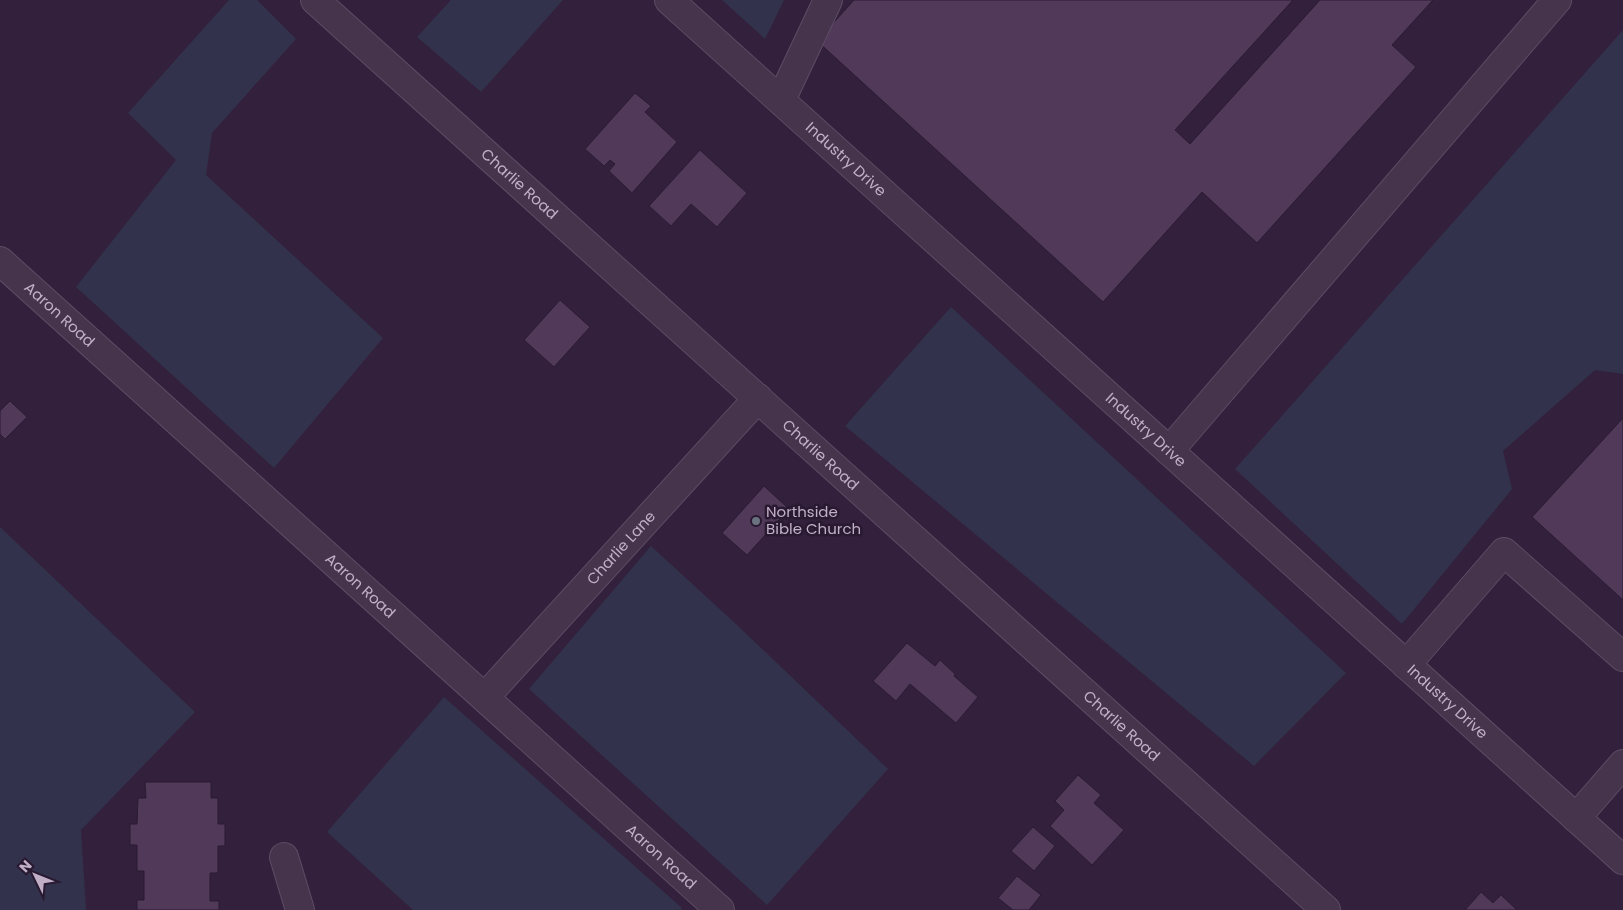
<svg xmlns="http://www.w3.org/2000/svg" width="1623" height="910" viewBox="0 0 1623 910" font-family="Poppins,sans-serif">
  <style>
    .green { fill: #32324c }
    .building { fill: #503959; stroke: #2b1b33 }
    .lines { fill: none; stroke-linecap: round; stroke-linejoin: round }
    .minor-casing { stroke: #5c4c64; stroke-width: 30 }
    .minor { stroke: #45344c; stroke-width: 28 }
    .worship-dot { fill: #6b7280; stroke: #291931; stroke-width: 2 }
    .labels { text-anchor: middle; stroke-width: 5; stroke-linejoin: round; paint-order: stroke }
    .street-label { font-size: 15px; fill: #c1afc8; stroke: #291931 }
    .poi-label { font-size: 15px; fill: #c1afc8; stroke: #291931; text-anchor: start }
  </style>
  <rect width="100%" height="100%" fill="#33203c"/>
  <g class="green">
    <polygon points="229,0 257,0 296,39 212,133 206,175 383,338 274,468 76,287 176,160 128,113"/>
    <polygon points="451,0 563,0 481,92 417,37"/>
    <polygon points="722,0 784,0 765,39"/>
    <polygon points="1623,30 1623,374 1595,370 1503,451 1512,489 1402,624 1235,469"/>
    <polygon points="951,307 1346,673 1254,766 845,426"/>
    <polygon points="0,527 195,712 81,830 86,910 0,910"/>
    <polygon points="651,546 736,624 888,769 767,905 529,689"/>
    <polygon points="444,697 682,908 681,910 413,910 327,832"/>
  </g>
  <g class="building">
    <polygon points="854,0 1293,0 1175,130 1190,144 1320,0 1433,0 1392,45 1416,67 1257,243 1202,192 1103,302 817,41"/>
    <polygon points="635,93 651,106 645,112 677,142 632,193 609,171 615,164 610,160 604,166 585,149"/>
    <polygon points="700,150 747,193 717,227 691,204 671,226 649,206"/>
    <polygon points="560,300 590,327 554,367 524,340"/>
    <polygon points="10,401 27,417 5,439 0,434 0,411"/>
    <polygon points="1623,418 1623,600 1532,517"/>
    <polygon points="764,486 789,509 747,555 722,533"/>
    <polygon points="907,643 935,666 940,660 955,674 954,676 978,697 956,723 910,684 896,701 873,681"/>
    <polygon points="1078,775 1101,795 1094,803 1124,830 1092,865 1050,826 1064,810 1055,801"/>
    <polygon points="145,782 211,782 211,798 218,798 218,824 225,824 225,846 218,846 218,873 210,873 210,901 219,901 219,910 137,910 137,900 144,900 144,871 137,871 137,845 130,845 130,824 137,824 138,798 146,798"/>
    <polygon points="1033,827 1055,846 1034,871 1011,851"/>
    <polygon points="1017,876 1041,895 1029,910 1013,910 998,898"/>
    <polygon points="1481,892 1493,903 1501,895 1517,910 1465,910"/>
  </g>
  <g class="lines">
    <defs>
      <g id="minor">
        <path id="s1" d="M 315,0 L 1326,910"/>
        <path id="s2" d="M 669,0 L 1623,860"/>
        <polyline points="781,100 828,0"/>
        <path id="s3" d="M 0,261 L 720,910"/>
        <polyline points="1169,451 1557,0"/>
        <polyline points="1406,665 1504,552 1623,657"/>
        <path id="s4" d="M 485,697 L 758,398"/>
        <polyline points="1576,818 1623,764"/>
        <polyline points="284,857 300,910"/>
      </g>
    </defs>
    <use href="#minor" class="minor-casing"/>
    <use href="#minor" class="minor"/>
  </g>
  <circle class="worship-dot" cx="756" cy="521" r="5"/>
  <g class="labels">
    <g class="street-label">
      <text dy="5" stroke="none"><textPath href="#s2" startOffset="238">Industry Drive</textPath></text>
      <text dy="5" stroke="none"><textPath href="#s1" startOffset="275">Charlie Road</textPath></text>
      <text dy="5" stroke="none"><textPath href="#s3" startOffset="80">Aaron Road</textPath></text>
      <text dy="5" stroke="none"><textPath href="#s2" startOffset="642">Industry Drive</textPath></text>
      <text dy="5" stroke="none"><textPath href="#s1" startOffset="680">Charlie Road</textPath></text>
      <text dy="5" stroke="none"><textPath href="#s4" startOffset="202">Charlie Lane</textPath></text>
      <text dy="5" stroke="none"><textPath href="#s3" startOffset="485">Aaron Road</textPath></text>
      <text dy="5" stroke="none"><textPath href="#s2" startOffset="1048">Industry Drive</textPath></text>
      <text dy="5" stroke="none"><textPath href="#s1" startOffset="1085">Charlie Road</textPath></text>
      <text dy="5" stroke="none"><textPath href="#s3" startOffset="890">Aaron Road</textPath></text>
    </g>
    <g class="poi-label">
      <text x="766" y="517">Northside<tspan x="766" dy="17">Bible Church</tspan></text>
    </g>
  </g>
  <g transform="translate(35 875) rotate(313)" stroke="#291931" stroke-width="4" paint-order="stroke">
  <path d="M0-4L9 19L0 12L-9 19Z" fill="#c1afc8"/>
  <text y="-8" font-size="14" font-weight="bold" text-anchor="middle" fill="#c1afc8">N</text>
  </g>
</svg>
